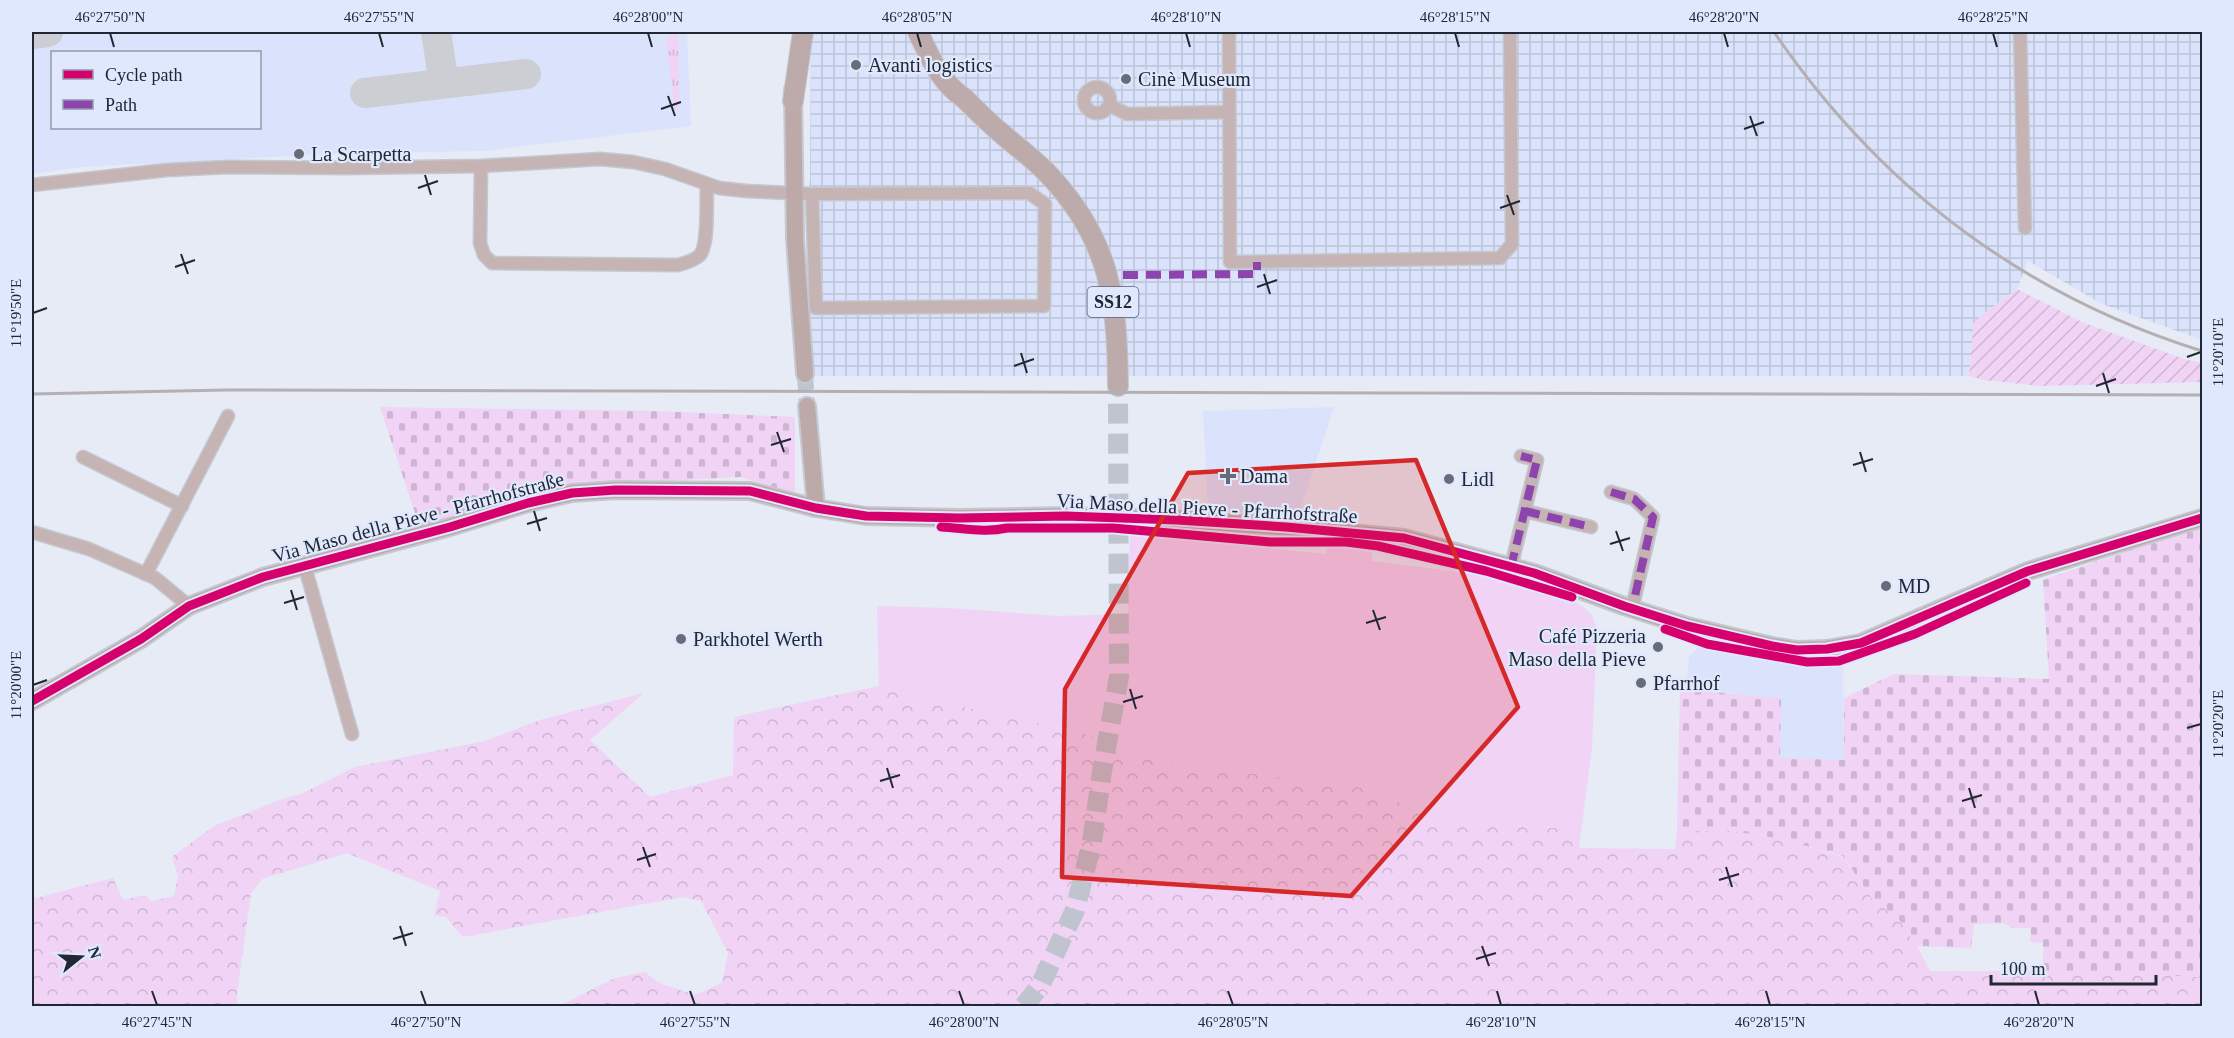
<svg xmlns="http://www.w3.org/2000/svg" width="2234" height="1038" viewBox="0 0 2234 1038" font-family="'Times New Roman',serif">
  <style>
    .built { fill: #dae3fb; fill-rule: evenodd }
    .industrial { fill: url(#industrial-grid) }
    .grass { fill: url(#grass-tufts) }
    .forest { fill: url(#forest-crowns) }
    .cemetery { fill: url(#cemetery-stones) }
    .park { fill: #f0d3f5 }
    .garden { fill: url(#garden-furrows) }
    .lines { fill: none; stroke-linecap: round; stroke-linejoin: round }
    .taxiway { stroke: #cdcdd4; stroke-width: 30 }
    .secondary-tunnel { stroke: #bfc4cf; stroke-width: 16; stroke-dasharray: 16 8; stroke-linecap: butt }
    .primary-tunnel { stroke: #bfc4cf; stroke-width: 20; stroke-dasharray: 20 10; stroke-linecap: butt }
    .street-casing { stroke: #c4c9d1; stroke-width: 15 }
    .secondary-casing { stroke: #c4c9d1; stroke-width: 20 }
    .primary-casing { stroke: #c4c9d1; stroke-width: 22 }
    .street { stroke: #c5b4b3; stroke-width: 12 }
    .secondary { stroke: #bca9a8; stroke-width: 16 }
    .primary { stroke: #bdabac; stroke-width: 20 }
    .rail { stroke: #b4afb3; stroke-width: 3 }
    .quiet { stroke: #8e44ad; stroke-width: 8; stroke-dasharray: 15 8; stroke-linecap: butt }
    .cycleway-casing { stroke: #dfe8fd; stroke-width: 13 }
    .cycleway { stroke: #d6006c; stroke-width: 9 }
    .marked { fill: #d62828; fill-opacity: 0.2; stroke: #d62828; stroke-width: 4.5; stroke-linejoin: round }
    .ticks { fill: none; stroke: #222734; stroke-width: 2 }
    .poi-dot { fill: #676c78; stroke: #dfe8fd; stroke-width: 2 }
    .labels { text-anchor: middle; stroke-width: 4.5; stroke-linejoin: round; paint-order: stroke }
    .shield { fill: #dfe8fd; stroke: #5b6170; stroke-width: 1.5 }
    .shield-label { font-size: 18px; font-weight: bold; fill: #222734 }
    .poi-label { font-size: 20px; fill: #222734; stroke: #dfe8fd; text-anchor: start }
    .street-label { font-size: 20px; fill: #222734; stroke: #dfe8fd }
    .neatline { fill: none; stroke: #222734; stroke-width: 2 }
    .ticks-label { font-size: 15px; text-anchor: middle; fill: #222734 }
  </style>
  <defs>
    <pattern id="industrial-grid" width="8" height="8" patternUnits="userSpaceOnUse" patternTransform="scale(1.5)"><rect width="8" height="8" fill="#dae3fb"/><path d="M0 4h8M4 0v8" fill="none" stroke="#bbc3d8"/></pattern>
    <pattern id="grass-tufts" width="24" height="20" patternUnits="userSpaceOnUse" patternTransform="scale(1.5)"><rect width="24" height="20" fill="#f0d3f5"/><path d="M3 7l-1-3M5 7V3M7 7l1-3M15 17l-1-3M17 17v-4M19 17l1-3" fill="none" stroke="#ceb5d3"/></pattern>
    <pattern id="forest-crowns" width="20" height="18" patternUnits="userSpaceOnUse" patternTransform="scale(1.5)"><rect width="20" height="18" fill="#f0d3f5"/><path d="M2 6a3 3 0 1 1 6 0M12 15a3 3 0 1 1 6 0" fill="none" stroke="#ceb5d3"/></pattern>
    <pattern id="cemetery-stones" width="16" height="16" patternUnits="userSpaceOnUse" patternTransform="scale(1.5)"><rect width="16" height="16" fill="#f0d3f5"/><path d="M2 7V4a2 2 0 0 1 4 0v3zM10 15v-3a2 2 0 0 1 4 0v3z" fill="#ceb5d3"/></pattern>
    <pattern id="garden-furrows" width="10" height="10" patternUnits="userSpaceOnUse" patternTransform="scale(1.5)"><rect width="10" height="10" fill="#f0d3f5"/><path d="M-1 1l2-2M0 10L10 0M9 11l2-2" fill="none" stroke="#ceb5d3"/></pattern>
  </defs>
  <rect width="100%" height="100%" fill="#e6ebf6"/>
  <g class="built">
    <path d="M 32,32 L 687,32 L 691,126 L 484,151 L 353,153 L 82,167 L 32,174 ZM 52,52 L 260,52 L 260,128 L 52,128 Z"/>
    <polygon points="1334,407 1298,517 1208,509 1203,411"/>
    <polygon points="1699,646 1799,667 1843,667 1844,760 1779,758 1780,698 1686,689 1689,657"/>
  </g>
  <polygon class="industrial" points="811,32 2202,32 2202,340 2102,304 2028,261 2017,289 1974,321 1969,376 814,376 807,283 806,212 810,180"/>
  <polygon class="grass" points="671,32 678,32 679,110 675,110 666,40"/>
  <polygon class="forest" points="879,686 910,696 1075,730 1158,762 1355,786 1453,822 1556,828 1579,848 1675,849 1677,832 1690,833 1719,829 1781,839 1843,857 1873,900 1898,918 1917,946 1930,971 2043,971 2202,977 2202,1006 559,1006 615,978 645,972 659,983 695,995 722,983 728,953 701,901 683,897 463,937 446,917 434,916 440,891 347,853 262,879 251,893 237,993 237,1006 32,1006 32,899 113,878 123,900 145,895 151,901 174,896 178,877 172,857 214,826 285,798 301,794 355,767 485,741 540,720 644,693 590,740 650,797 733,775 734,717"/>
  <g class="cemetery">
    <polygon points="380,407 656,411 795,417 795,494 741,477 599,484 421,531"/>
    <polygon points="2202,525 2202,977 2043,971 2043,943 2030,942 2031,928 2012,928 2004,923 1974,924 1971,948 1917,946 1898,918 1873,900 1843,856 1781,839 1719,829 1690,833 1677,832 1680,689 1781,698 1780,758 1844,760 1844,698 1894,674 2049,679 2043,580"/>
  </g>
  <path class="park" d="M 1130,535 L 1326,554 L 1328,544 L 1372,549 L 1372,561 C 1420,568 1559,579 1590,613 C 1594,617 1595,625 1597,630 L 1592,747 L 1579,848 L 1556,828 L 1453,822 L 1355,786 L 1158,762 L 1075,730 L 910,696 L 879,686 L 877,606 L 949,608 L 1057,616 L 1128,614 Z"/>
  <polygon class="garden" points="2017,289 2084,323 2187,360 2202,363 2202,382 2040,386 1984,380 1969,376 1974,321"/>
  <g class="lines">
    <g class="taxiway">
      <polyline points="436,32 444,83"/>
      <polyline points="32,34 48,32"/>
      <polyline points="365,93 526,74"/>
    </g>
    <polyline class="secondary-tunnel" points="805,374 807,406"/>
    <polyline class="primary-tunnel" points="1024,1006 1040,986 1075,910 1092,842 1102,771 1119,677 1118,386"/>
    <defs>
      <g id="street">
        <polyline points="1229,32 1230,262 1500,258 1512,244 1510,32"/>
        <polyline points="2020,32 2025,228"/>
        <circle cx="1097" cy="100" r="13"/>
        <polyline points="1109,105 1127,114 1229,112"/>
        <path d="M 481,166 L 480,243 L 484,255 L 492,263 L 678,265 C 685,263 694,261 700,255 C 709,244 706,200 707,184"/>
        <polyline points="32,185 167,170 228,167 347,168 481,166 600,159 633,162 665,169 719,188 746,191 812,194 1029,193 1045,204 1044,306 816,308 812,194"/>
        <polyline points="83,457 182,506"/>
        <polyline points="1611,492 1634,499 1653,517 1632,609"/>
        <polyline points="1525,511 1591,527"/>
        <polyline points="32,532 89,549 155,578 189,606"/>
        <polyline points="305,567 352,734"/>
        <polyline points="1511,567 1537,460 1521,456"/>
        <polyline points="146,574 228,416"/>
      </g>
      <g id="secondary">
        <polyline points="793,89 795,239 805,374"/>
        <polyline points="807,406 816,508"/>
        <polyline points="32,701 141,639 189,606 263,577 450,527 528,503 572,493 616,490 750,491 816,508 866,516 960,518 1066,516 1177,520 1286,527 1404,538 1534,573 1624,606 1687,626 1772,646 1797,650 1827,649 1861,643 2028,571 2202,518"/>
      </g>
      <g id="primary">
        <path d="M 918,32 C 930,57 940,82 964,98 C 976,110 988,122 1001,133 C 1017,147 1035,160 1049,175 C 1111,241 1117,300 1118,386"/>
        <polyline points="793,101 803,32"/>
      </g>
    </defs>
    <use href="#street" class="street-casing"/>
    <use href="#secondary" class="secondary-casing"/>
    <use href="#primary" class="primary-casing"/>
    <use href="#street" class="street"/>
    <use href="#secondary" class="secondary"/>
    <use href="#primary" class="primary"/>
    <g class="rail">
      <path d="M 1774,32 C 1880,187 2023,295 2202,351"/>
      <polyline points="32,394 226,390 2202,395"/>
    </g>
    <g class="quiet">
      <polyline points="1123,275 1257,274 1257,262"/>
      <polyline points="1611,492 1634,499 1653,517 1632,609"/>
      <polyline points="1525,511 1591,527"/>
      <polyline points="1511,567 1537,460 1521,456"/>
    </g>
    <defs>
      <g id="cycleway">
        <path d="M 941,527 C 963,528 985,533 1007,528 L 1113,528 L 1270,542 L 1346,542 L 1378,546 L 1486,571 L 1572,597"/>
        <polyline points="1665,629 1707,644 1807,662 1839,661 1915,634 2026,583"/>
        <polyline points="32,701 141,639 189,606 263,577 450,527 528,503 572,493 616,490 750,491 816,508 866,516 960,518 1066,516 1177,520 1286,527 1404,538 1534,573 1624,606 1687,626 1772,646 1797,650 1827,649 1861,643 2028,571 2202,518"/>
      </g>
    </defs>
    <use href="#cycleway" class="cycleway-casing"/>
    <use href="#cycleway" class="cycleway"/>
  </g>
  <path class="marked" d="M 1416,460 L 1518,707 L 1351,896 L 1062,877 L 1065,689 L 1188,473 Z"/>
  <path class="ticks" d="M 110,33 L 114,47M 379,33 L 383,47M 648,33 L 652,47M 917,33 L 921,47M 1186,33 L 1190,47M 1455,33 L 1459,47M 1724,33 L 1728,47M 1993,33 L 1997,47M 668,96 L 675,116M 661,109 L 681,102M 1750,116 L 1757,136M 1744,129 L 1764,122M 425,175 L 431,195M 418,188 L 438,181M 1507,195 L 1514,215M 1500,208 L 1520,201M 181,254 L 188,274M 175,267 L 195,260M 1264,274 L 1270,294M 1257,287 L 1277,280M 33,313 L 47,308M 1021,353 L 1027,373M 2187,357 L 2201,352M 1014,366 L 1034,359M 2103,373 L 2109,393M 2096,386 L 2116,379M 777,432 L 784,452M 771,445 L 791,439M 1860,452 L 1866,472M 1853,465 L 1873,459M 534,511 L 540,531M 527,524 L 547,518M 1616,531 L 1623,551M 1610,544 L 1630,538M 291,590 L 297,610M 284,603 L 304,597M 1373,610 L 1380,630M 1366,623 L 1386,617M 33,685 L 47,680M 1130,689 L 1136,709M 1123,702 L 1143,696M 2187,728 L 2201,724M 887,768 L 893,788M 880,781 L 900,775M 1969,788 L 1975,808M 1962,801 L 1982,795M 643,847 L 650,867M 637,860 L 656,854M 1726,867 L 1732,887M 1719,880 L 1739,874M 400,926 L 406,946M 393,939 L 413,933M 1482,946 L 1489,966M 1476,959 L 1496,953M 152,991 L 157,1005M 421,991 L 426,1005M 690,991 L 695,1005M 959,991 L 964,1005M 1228,991 L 1233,1005M 1497,991 L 1501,1005M 1766,991 L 1770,1005M 2035,991 L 2039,1005"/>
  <g class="poi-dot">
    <circle cx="856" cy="65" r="6"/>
    <circle cx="1126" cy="79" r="6"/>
    <circle cx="299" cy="154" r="6"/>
    <path d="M1225 467h6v6h6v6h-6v6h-6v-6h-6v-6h6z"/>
    <circle cx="1449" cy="479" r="6"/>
    <circle cx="1886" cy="586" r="6"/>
    <circle cx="681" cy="639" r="6"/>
    <circle cx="1658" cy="647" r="6"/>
    <circle cx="1641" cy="683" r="6"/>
  </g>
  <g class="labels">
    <rect class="shield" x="1087.5" y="287" width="51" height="30" rx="4.5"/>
    <g class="shield-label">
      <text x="1113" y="308">SS12</text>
    </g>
    <g class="poi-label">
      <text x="868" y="72">Avanti logistics</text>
      <text x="1138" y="86">Cinè Museum</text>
      <text x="311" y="161">La Scarpetta</text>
      <text x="1240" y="483">Dama</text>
      <text x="1461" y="486">Lidl</text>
      <text x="1898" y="593">MD</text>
      <text x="1646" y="643" text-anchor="end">Café Pizzeria<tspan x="1646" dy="23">Maso della Pieve</tspan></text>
      <text x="693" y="646">Parkhotel Werth</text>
      <text x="1653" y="690">Pfarrhof</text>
    </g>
    <g class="street-label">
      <text transform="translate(1207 508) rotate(3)" y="7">Via Maso della Pieve - Pfarrhofstraße</text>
      <text transform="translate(418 517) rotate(-15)" y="7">Via Maso della Pieve - Pfarrhofstraße</text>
    </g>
  </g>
  <rect width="2234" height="1038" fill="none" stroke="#dfe8fd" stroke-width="66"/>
  <rect x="51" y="51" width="210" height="78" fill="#dfe8fd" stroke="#939bad" stroke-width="1.5"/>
  <rect x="63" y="70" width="30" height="9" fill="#d6006c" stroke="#939bad" stroke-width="1.5"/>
  <text x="105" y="81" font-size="18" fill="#222734">Cycle path</text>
  <rect x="63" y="100" width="30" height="9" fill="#8e44ad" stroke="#939bad" stroke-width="1.5"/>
  <text x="105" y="111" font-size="18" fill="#222734">Path</text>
  <g transform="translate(81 957) rotate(72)" stroke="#dfe8fd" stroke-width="4.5" paint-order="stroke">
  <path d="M0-4.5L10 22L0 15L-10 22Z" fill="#222734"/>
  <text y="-9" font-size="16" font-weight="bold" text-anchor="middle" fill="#222734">N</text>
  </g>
  <path d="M1991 975v9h165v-9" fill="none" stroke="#222734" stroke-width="3"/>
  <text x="2000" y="975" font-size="18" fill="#222734" stroke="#dfe8fd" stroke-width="4.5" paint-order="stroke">100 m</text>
  <rect x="33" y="33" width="2168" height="972" class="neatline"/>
  <g class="ticks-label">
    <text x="110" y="22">46°27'50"N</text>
    <text x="379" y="22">46°27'55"N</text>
    <text x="648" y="22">46°28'00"N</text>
    <text x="917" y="22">46°28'05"N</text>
    <text x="1186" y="22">46°28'10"N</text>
    <text x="1455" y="22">46°28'15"N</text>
    <text x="1724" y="22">46°28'20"N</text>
    <text x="1993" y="22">46°28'25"N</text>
    <text transform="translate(16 313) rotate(-90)" y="5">11°19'50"E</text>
    <text transform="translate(2218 352) rotate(-90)" y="5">11°20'10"E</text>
    <text transform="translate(16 685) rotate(-90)" y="5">11°20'00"E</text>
    <text transform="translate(2218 724) rotate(-90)" y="5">11°20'20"E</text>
    <text x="157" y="1027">46°27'45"N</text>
    <text x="426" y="1027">46°27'50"N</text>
    <text x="695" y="1027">46°27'55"N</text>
    <text x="964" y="1027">46°28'00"N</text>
    <text x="1233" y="1027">46°28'05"N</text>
    <text x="1501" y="1027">46°28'10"N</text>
    <text x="1770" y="1027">46°28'15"N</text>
    <text x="2039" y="1027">46°28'20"N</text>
  </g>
</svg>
